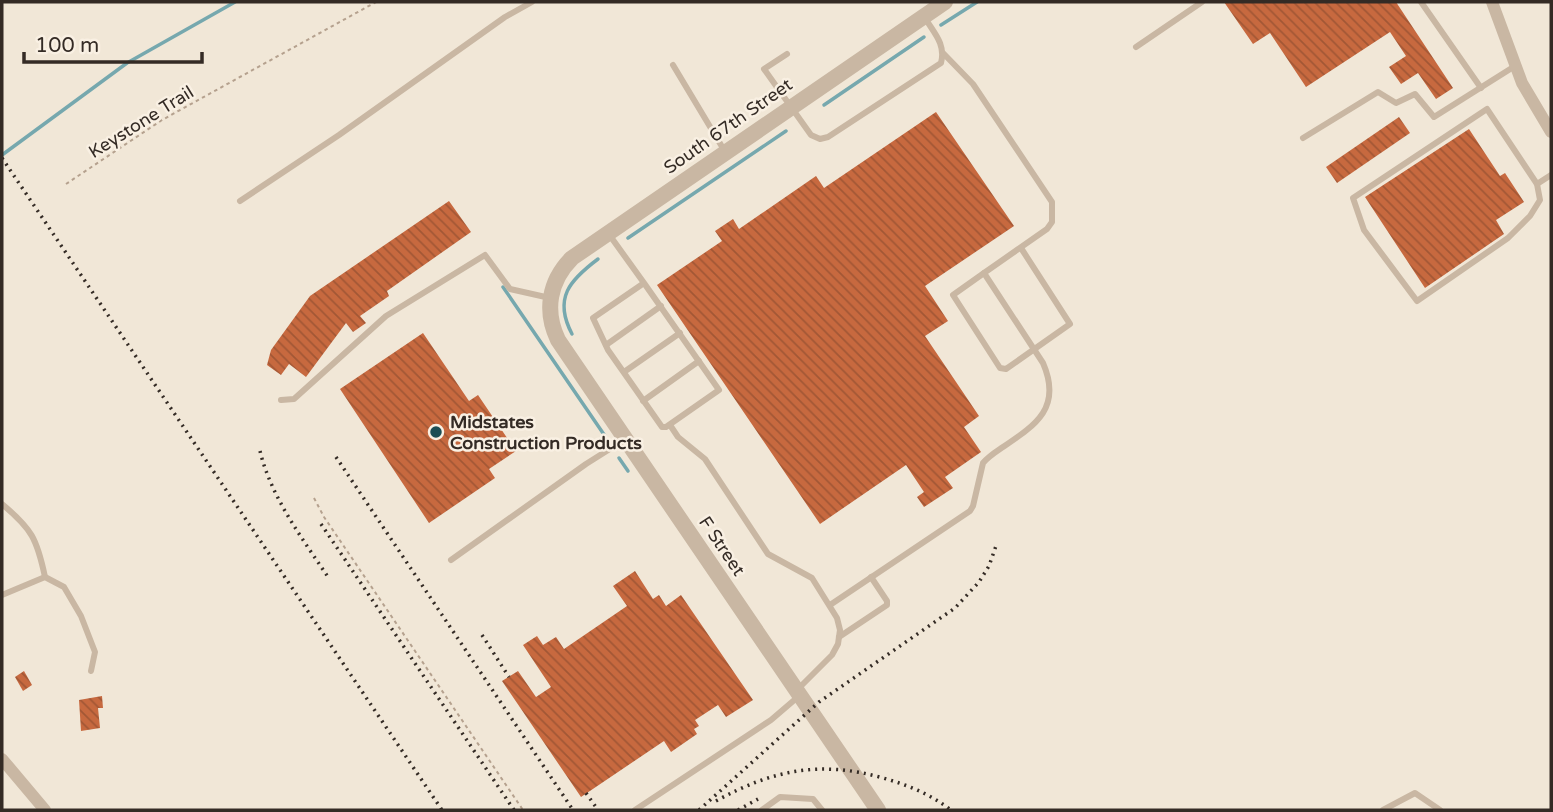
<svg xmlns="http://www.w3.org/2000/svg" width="1553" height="812" viewBox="0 0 1553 812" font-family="'Varela Round',sans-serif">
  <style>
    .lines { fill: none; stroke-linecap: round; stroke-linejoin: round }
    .stream { stroke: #76a8ae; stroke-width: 3.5 }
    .building { fill: url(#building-back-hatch) }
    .path { stroke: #b5a18e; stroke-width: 2; stroke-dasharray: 3.5 3.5; stroke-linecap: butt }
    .service { stroke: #c9b7a3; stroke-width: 6 }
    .minor { stroke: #c9b7a3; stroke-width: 12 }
    .tertiary { stroke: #c9b7a3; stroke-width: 16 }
    .rail { stroke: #342b25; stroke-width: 3.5; stroke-dasharray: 2 5; stroke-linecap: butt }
    .poi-dot { fill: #1b4e55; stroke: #f9f0e3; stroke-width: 2.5 }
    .labels { text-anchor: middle; stroke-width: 5; stroke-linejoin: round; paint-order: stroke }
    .street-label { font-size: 18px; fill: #342b25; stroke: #f9f0e3 }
    .poi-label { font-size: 18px; font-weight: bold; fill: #342b25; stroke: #f9f0e3; text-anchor: start }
  </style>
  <defs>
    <pattern id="building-back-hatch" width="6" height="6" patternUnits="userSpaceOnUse" patternTransform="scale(1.75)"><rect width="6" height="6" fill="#c7693f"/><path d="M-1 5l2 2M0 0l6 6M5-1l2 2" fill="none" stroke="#a25735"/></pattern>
  </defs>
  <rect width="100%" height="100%" fill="#f1e7d7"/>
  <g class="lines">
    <g class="stream">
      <polyline points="941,25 977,2"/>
      <polyline points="824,105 924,37"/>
      <polyline points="2,155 127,63 235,2"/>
      <polyline points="628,238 786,131"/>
      <polyline points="503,287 605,436"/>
      <path d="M 572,334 C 553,298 570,280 598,259"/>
      <polyline points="619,458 628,471"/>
    </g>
  </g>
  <g class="building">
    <polygon points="1224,2 1396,2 1453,88 1436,99 1418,73 1401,84 1389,67 1406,56 1390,32 1306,87 1270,33 1253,44"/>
    <polygon points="936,112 1014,226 925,286 948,321 925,336 979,416 964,427 981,452 945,477 953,488 924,507 917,497 924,492 906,465 820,524 657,285 722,241 715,231 733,219 739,229 816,176 824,188"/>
    <polygon points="1399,117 1410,133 1337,183 1326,167"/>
    <polygon points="1469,129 1500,176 1505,173 1524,202 1496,220 1504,234 1425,288 1365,197"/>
    <polygon points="449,201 471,232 387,291 389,296 360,316 366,323 353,332 346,323 306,377 289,364 281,375 267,365 271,350 310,296"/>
    <polygon points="423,333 469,401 478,395 516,451 489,469 495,478 429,523 340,389"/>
    <polygon points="635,571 653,599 659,595 666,606 681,595 753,700 726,717 718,705 695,720 699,726 694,729 697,734 671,752 664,741 581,797 502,681 518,671 536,697 551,687 523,645 537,636 543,645 556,637 564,649 627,606 613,586"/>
    <polygon points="24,671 32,685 23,691 15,677"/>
    <polygon points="102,696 103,708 98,708 100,728 81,731 79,700"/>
  </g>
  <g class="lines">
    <g class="path">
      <polyline points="66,184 162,120 376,2"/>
      <polyline points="314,498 324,517 523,810"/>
    </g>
    <g class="service">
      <polyline points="1421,2 1481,88"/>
      <polyline points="1136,47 1202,2"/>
      <path d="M 787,54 L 764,69 L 811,135 L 820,139 L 828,137 L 941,63 C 946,44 934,33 925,18"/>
      <polyline points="673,65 724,150"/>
      <polygon points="1487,109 1537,184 1540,200 1530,216 1508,238 1417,301 1364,230 1353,198"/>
      <polyline points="1303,138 1378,92 1396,103 1415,94 1434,117 1515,66"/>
      <polyline points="1537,184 1551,175"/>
      <polyline points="240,201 339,135 505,17 532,2"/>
      <polyline points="608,233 644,283 593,318 608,350 662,427 666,427 719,390 644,283"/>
      <polyline points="984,273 953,295 1000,368 1006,369 1070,324 1021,248"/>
      <polyline points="606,345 661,306"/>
      <polyline points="624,372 680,333"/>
      <polyline points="281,400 294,399 386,316 485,255 510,289 550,298"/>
      <polyline points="643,401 699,361"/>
      <polyline points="670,425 678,437 705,459 768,554 812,578 837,618 840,630 838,644 832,655 798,689"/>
      <path d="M 2,504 C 32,529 37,539 45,577"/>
      <polyline points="451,560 586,464 624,440"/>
      <polyline points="2,595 45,577 64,587 81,616 95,652 91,671"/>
      <path d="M 830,605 L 970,511 L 973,506 L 983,463 C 988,457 994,453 1000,449 C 1034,426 1063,409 1043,363 L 984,273 L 1047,229 L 1052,222 L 1052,202 L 973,84 L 943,53"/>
      <polyline points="839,637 887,605 887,601 871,577"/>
      <polyline points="635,810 771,720 799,696"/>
      <polyline points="762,810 780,797 813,799 822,810"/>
      <polyline points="1383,810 1415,793 1440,810"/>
    </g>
    <g class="minor">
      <polyline points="1492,2 1522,83 1551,132"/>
      <polyline points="2,759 45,810"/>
    </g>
    <path class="tertiary" d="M 878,810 L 558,340 C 544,311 549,281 572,258 L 945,2"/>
    <g class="rail">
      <polyline points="2,158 442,810"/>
      <path d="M 260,451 C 271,497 302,538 328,577"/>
      <polyline points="336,457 573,810"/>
      <polyline points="321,524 514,810"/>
      <polyline points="482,635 509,677"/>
      <polyline points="586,793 598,810"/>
      <path d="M 716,801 C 772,770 821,760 883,778 C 908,785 930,794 951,810"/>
      <polyline points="699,810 819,702 955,608 979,582 989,566 997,543"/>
      <polyline points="738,810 758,799"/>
    </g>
  </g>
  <circle class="poi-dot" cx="436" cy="432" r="7"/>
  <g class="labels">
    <g class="street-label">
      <text transform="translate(141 122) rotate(-32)" y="6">Keystone Trail</text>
      <text transform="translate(728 126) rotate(-35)" y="6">South 67th Street</text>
      <text transform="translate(722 546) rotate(56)" y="6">F Street</text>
    </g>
    <g class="poi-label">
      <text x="450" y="428">Midstates<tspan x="450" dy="21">Construction Products</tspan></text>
    </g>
  </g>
  <rect width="1553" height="812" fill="none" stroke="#342b25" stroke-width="7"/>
  <path d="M24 52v10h178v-10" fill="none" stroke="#342b25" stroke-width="3.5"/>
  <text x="35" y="52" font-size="21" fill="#342b25" stroke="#f9f0e3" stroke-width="5" paint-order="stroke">100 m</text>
</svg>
